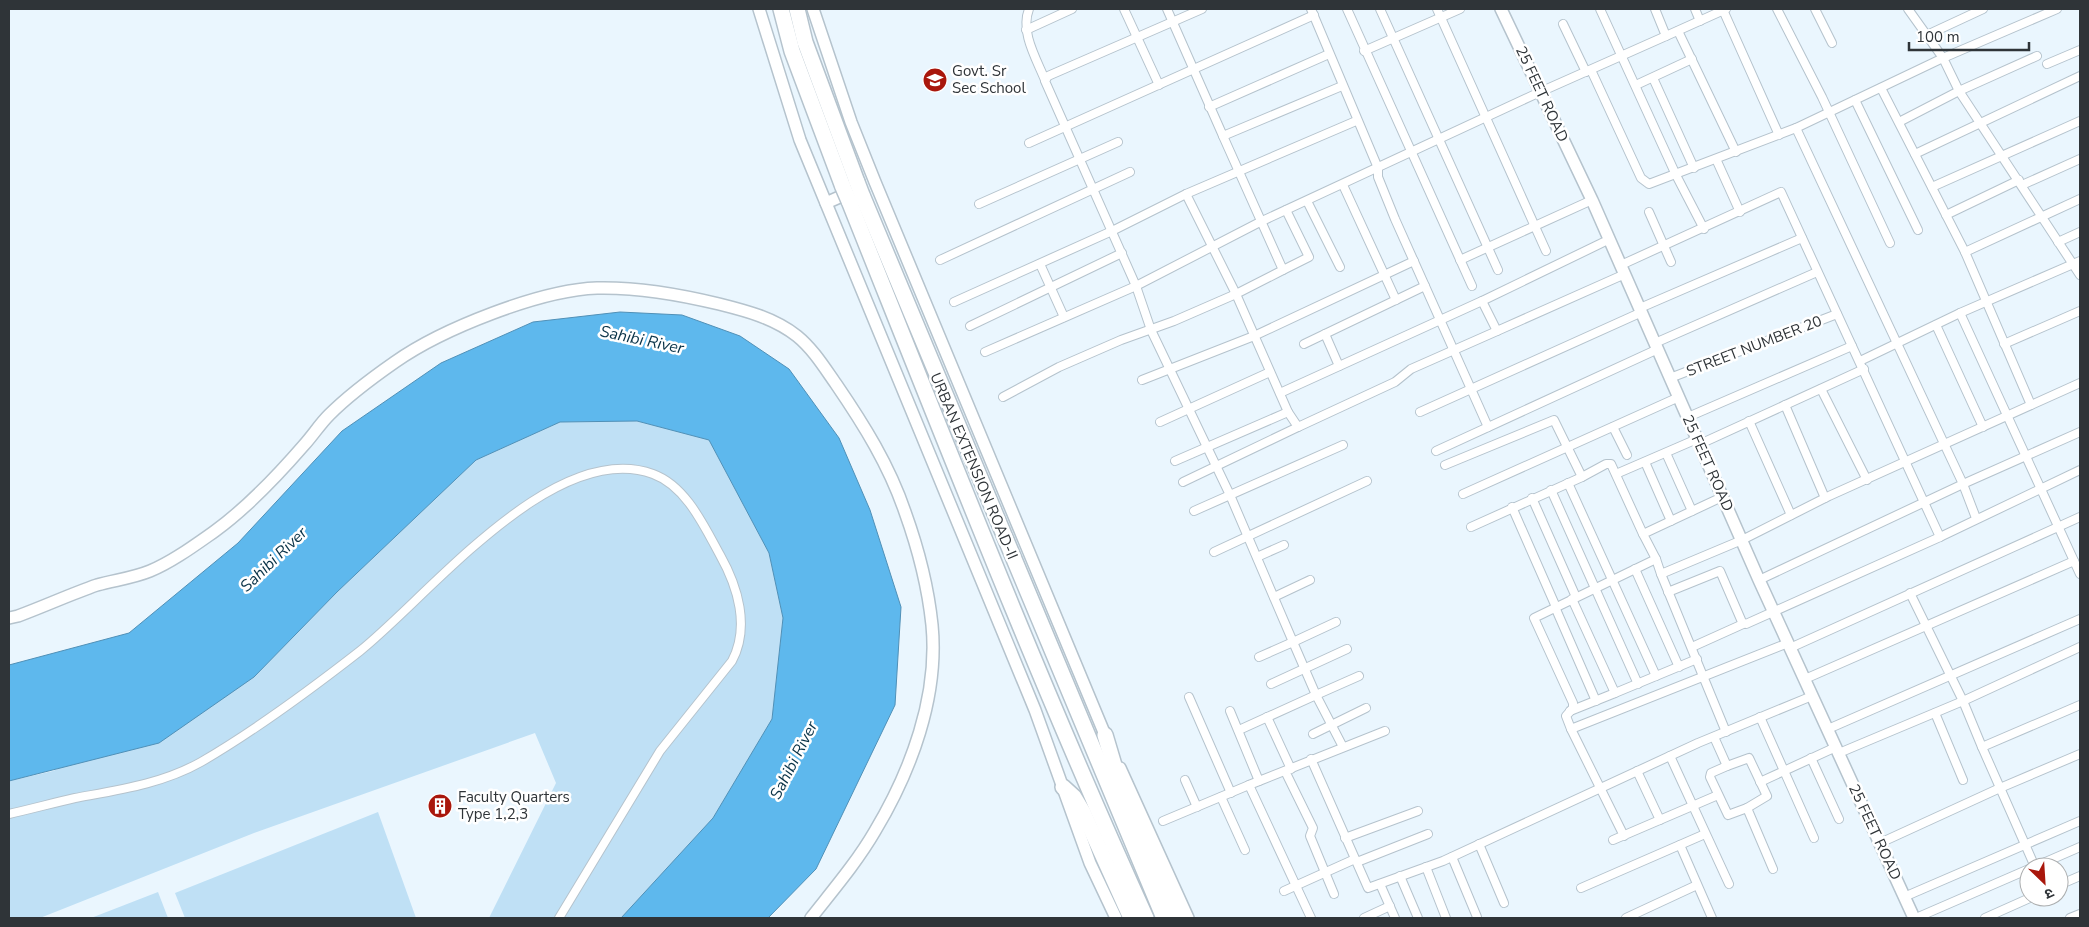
<svg xmlns="http://www.w3.org/2000/svg" width="2089" height="927" viewBox="0 0 2089 927" font-family="'Nunito Sans','Noto Sans Devanagari',sans-serif">
  <style>
    .green { fill: #bfe0f5 }
    .water { fill: #5eb8ed; stroke: #5090b7 }
    .lines { fill: none; stroke-linecap: round; stroke-linejoin: round }
    .street-casing { stroke: #b5c3cd; stroke-width: 10 }
    .secondary-casing { stroke: #b5c3cd; stroke-width: 14 }
    .highway-casing { stroke: #b5c3cd; stroke-width: 18 }
    .street { stroke: #fff; stroke-width: 8 }
    .secondary { stroke: #fff; stroke-width: 11 }
    .highway { stroke: #fff; stroke-width: 15 }
    .highway-bridge-casing { stroke: #b5c3cd; stroke-width: 18; stroke-linecap: butt }
    .highway-bridge { stroke: #fff; stroke-width: 15 }
    .labels { text-anchor: middle; stroke-width: 5; stroke-linejoin: round; paint-order: stroke }
    .poi-label { font-size: 15px; fill: #2f3438; stroke: #fff; text-anchor: start }
    .street-label { font-size: 15px; fill: #2f3438; stroke: #fff }
    .water-label { font-size: 16px; font-style: italic; fill: #083247; stroke: #fff }
  </style>
  <rect width="100%" height="100%" fill="#eaf6fe"/>
  <g class="green">
    <polygon points="637,421 709,440 769,553 783,618 772,719 713,818 621,918 489,918 556,783 535,733 254,833 40,918 9,918 9,781 53,771 254,677 337,592 476,460 560,422"/>
    <polygon points="378,812 416,918 185,918 175,893"/>
    <polygon points="158,892 168,918 91,918"/>
  </g>
  <polygon class="water" points="620,312 682,315 740,336 789,369 839,438 870,510 901,607 895,705 816,869 768,918 621,918 713,818 772,719 783,618 769,553 709,440 637,421 560,422 476,460 337,592 254,677 159,743 9,781 9,665 129,633 238,543 342,431 441,363 533,322"/>
  <g class="lines">
    <defs>
      <g id="street">
        <path d="M 1029,9 C 1020,32 1036,58 1045,80"/>
        <polyline points="1124,9 1159,85"/>
        <polyline points="1167,9 1223,136 1342,86"/>
        <polyline points="1202,9 1048,76 1045,81 1136,286 1151,330 1230,495 1293,642 1336,622"/>
        <polyline points="1311,9 1378,168 1378,177 1395,219 1488,427"/>
        <polyline points="1347,9 1472,286"/>
        <polyline points="1380,9 1498,270"/>
        <polyline points="1437,9 1546,251"/>
        <polyline points="1600,9 1676,175 1704,229"/>
        <polyline points="1695,9 1700,21"/>
        <polyline points="1777,9 1822,97 1890,243"/>
        <polyline points="1815,9 1832,43"/>
        <polyline points="2057,9 1943,58 1959,91 2080,275"/>
        <polyline points="1723,10 1779,135"/>
        <polyline points="1563,24 1586,72"/>
        <polyline points="1026,30 1072,9"/>
        <polyline points="1678,31 1736,152"/>
        <polyline points="1927,35 1983,9"/>
        <polyline points="1666,36 1726,9"/>
        <polyline points="1364,51 1460,9"/>
        <polyline points="2047,64 2080,50"/>
        <polyline points="1591,70 1641,178 1649,184 1796,128 1943,58 1908,9"/>
        <polyline points="1653,78 1694,168"/>
        <polyline points="1636,85 1692,59"/>
        <polyline points="1881,88 1965,252 2031,405"/>
        <polyline points="1855,100 1918,230"/>
        <polyline points="1209,107 1329,54"/>
        <polyline points="1899,122 1959,91 2037,56"/>
        <polyline points="1796,128 1963,484 1976,518"/>
        <polyline points="1029,143 1314,15"/>
        <polyline points="1915,154 2080,76"/>
        <polyline points="1716,159 1740,212"/>
        <polyline points="1343,185 1396,300"/>
        <polyline points="2022,185 2080,159"/>
        <polyline points="1932,187 2080,121"/>
        <polyline points="1186,194 1236,294 1288,412 1298,427 1395,382 1411,369 1497,331"/>
        <polyline points="1307,201 1340,267"/>
        <polyline points="979,204 1118,142"/>
        <polyline points="1649,212 1671,262"/>
        <polyline points="1946,215 2019,180"/>
        <polyline points="2058,242 2080,232"/>
        <polyline points="1965,252 2080,199"/>
        <polyline points="940,260 1130,172"/>
        <polyline points="1460,260 1592,200"/>
        <polyline points="1040,264 1064,317"/>
        <polyline points="1621,265 1781,192 1940,537"/>
        <polyline points="1283,270 1309,257 1286,210"/>
        <polyline points="1482,301 1497,331 1625,274"/>
        <polyline points="954,302 1112,231 1186,194 1356,121"/>
        <polyline points="1640,308 1802,238"/>
        <polyline points="1960,313 2080,574"/>
        <polyline points="1936,325 1983,427"/>
        <polyline points="970,326 1122,253"/>
        <polyline points="1325,334 1339,366"/>
        <polyline points="1655,343 1817,272"/>
        <polyline points="1304,344 1425,286"/>
        <polyline points="2004,344 2080,311"/>
        <polyline points="985,352 1136,286 1260,222 1540,92 1666,36 1655,9"/>
        <polyline points="1860,361 1960,313 2080,261"/>
        <polyline points="1670,378 1837,314"/>
        <polyline points="1142,380 1254,336 1414,261"/>
        <polyline points="1821,389 1867,480"/>
        <polyline points="1280,393 1482,301 1610,239"/>
        <polyline points="1003,397 1059,367 1121,340 1174,321 1236,294 1283,270 1223,136"/>
        <polyline points="1785,405 1825,498"/>
        <polyline points="1420,412 1642,312"/>
        <polyline points="1688,417 1852,346"/>
        <polyline points="1749,421 1791,515"/>
        <polyline points="1160,422 1270,372"/>
        <polyline points="1613,427 1627,455"/>
        <polyline points="1700,444 1864,369"/>
        <polyline points="1436,451 1658,349"/>
        <polyline points="1666,453 1692,511"/>
        <polyline points="1175,461 1288,412"/>
        <polyline points="1645,462 1671,521"/>
        <polyline points="1445,465 1554,420 1582,477 1471,527"/>
        <polyline points="1616,474 1697,439"/>
        <polyline points="1582,477 1606,464 1611,464 1643,534"/>
        <polyline points="1183,482 1298,427"/>
        <polyline points="1568,483 1656,676"/>
        <polyline points="1551,490 1638,684"/>
        <polyline points="1463,494 1679,397"/>
        <polyline points="1532,498 1576,597"/>
        <polyline points="1512,507 1556,607"/>
        <polyline points="1194,511 1343,445"/>
        <polyline points="1214,552 1367,481"/>
        <polyline points="1257,557 1284,545"/>
        <polyline points="1656,559 1643,534 1722,497"/>
        <polyline points="1635,569 1679,667"/>
        <polyline points="1661,574 1726,732"/>
        <polyline points="1759,580 1963,484 2080,432"/>
        <polyline points="1668,592 1720,571 1742,622 1746,624 1940,537 2080,470"/>
        <polyline points="1910,593 1963,701 1982,747"/>
        <polyline points="1274,597 1310,580"/>
        <polyline points="1572,599 1615,693 1697,659"/>
        <polyline points="1555,607 1596,701"/>
        <polyline points="1788,643 1571,729 1566,716 1573,708 1573,703 1534,618 1656,559 1661,574 1742,540 1829,496 2080,383"/>
        <polyline points="1692,647 1743,624"/>
        <polyline points="1790,648 2080,517"/>
        <polyline points="1259,657 1293,642 1316,695 1359,676"/>
        <polyline points="1805,679 2074,561"/>
        <polyline points="1271,684 1347,649"/>
        <polyline points="1189,697 1231,793"/>
        <polyline points="1230,711 1259,781 1385,731"/>
        <polyline points="1570,711 1615,693"/>
        <polyline points="1935,713 1963,780"/>
        <polyline points="1267,717 1291,769"/>
        <polyline points="1760,717 1814,838"/>
        <polyline points="1571,729 1624,836"/>
        <polyline points="1828,729 2080,619"/>
        <polyline points="1239,730 1316,695 1343,747"/>
        <polyline points="1313,734 1366,708"/>
        <polyline points="1714,737 1727,766 1749,758 1767,796 1747,808 1773,869"/>
        <polyline points="1839,753 1963,701 2080,647"/>
        <polyline points="1670,756 1729,884"/>
        <polyline points="1811,758 1839,819"/>
        <polyline points="1311,759 1368,888 1443,861 1698,743 1812,696"/>
        <polyline points="1727,766 1711,773 1710,777 1728,815 1747,808"/>
        <polyline points="1285,771 1313,828 1310,836 1334,894"/>
        <polyline points="1637,771 1660,820"/>
        <polyline points="1185,780 1197,807"/>
        <polyline points="1259,781 1249,785 1311,918"/>
        <polyline points="1760,782 1836,747"/>
        <polyline points="1221,797 1245,850"/>
        <path d="M 9,814 C 31,809 53,803 75,798 C 118,790 162,784 201,762 C 256,730 310,690 360,651 C 429,596 554,438 653,474 C 686,486 704,526 720,555 C 738,587 750,627 732,661 L 660,751 L 559,918"/>
        <polyline points="1163,821 1249,785"/>
        <polyline points="1345,838 1418,811"/>
        <polyline points="1613,840 1718,795"/>
        <polyline points="1880,843 2000,788 2080,754"/>
        <polyline points="1479,844 1504,903"/>
        <polyline points="1680,845 1712,918"/>
        <polyline points="1452,857 1477,917"/>
        <polyline points="1357,862 1428,834"/>
        <polyline points="1426,867 1446,918"/>
        <polyline points="2034,867 2080,847"/>
        <polyline points="2035,867 1982,747 2080,705"/>
        <polyline points="1400,876 1418,918"/>
        <polyline points="1380,884 1395,918"/>
        <polyline points="2059,885 2080,876"/>
        <polyline points="1581,888 1705,834"/>
        <polyline points="1284,891 1355,859"/>
        <polyline points="1904,897 2080,821"/>
        <polyline points="1364,918 1390,906"/>
        <polyline points="1626,918 1697,885"/>
        <polyline points="1916,918 2029,869"/>
        <polyline points="1985,918 2032,897"/>
        <polyline points="2070,918 2080,914"/>
      </g>
      <g id="secondary">
        <polyline points="759,9 800,140 1035,710 1090,863 1116,918"/>
        <polyline points="813,9 851,122 875,182 1108,742"/>
        <polyline points="1501,9 1592,200 1759,580 1914,918"/>
        <polyline points="826,203 853,191"/>
        <path d="M 9,618 L 18,616 C 45,606 71,594 97,585 C 115,580 133,578 150,571 C 172,562 195,545 215,531 C 248,507 278,475 304,445 C 313,435 320,424 329,415 C 349,395 372,378 395,362 C 442,329 540,290 597,288 C 639,287 678,294 719,304 C 747,311 774,318 797,336 C 813,349 824,367 836,384 C 864,425 889,465 905,512 C 918,548 928,587 932,625 C 939,696 911,771 875,831 C 857,862 833,890 811,918"/>
        <polyline points="1120,768 1188,918"/>
      </g>
      <g id="highway">
        <polyline points="781,9 792,51 843,187"/>
        <polyline points="797,9 805,42 857,182"/>
        <polyline points="862,195 1164,918"/>
        <path d="M 849,201 C 945,441 1039,682 1146,918"/>
        <polyline points="1105,735 1125,802 1177,918"/>
        <polyline points="1063,787 1074,797 1083,812 1131,918"/>
      </g>
    </defs>
    <use href="#street" class="street-casing"/>
    <use href="#secondary" class="secondary-casing"/>
    <use href="#highway" class="highway-casing"/>
    <use href="#street" class="street"/>
    <use href="#secondary" class="secondary"/>
    <use href="#highway" class="highway"/>
    <defs>
      <g id="highway-bridge">
        <polyline points="857,182 862,195"/>
        <polyline points="843,187 849,201"/>
      </g>
    </defs>
    <use href="#highway-bridge" class="highway-bridge-casing"/>
    <use href="#highway-bridge" class="highway-bridge"/>
  </g>
  <defs>
    <symbol id="school-disc" viewBox="-11 -11 22 22"><circle r="9.5" fill="#a9170c" stroke="#fff"/><path d="M0-5L7-2L0 1L-7-2ZM-4 1L0 2.5L4 1V4Q0 6-4 4Z" fill="#fff"/></symbol>
    <symbol id="building-disc" viewBox="-11 -11 22 22"><circle r="9.5" fill="#a9170c" stroke="#fff"/><path d="M-4-6H4V6H1V3H-1V6H-4ZM-2.5-4.3h1.7v1.8h-1.7ZM.8-4.3h1.7v1.8H.8ZM-2.5-1h1.7V.8h-1.7ZM.8-1h1.7V.8H.8Z" fill="#fff"/></symbol>
  </defs>
  <g fill-rule="evenodd">
    <use href="#school-disc" x="921" y="66" width="28" height="28"/>
    <use href="#building-disc" x="426" y="792" width="28" height="28"/>
  </g>
  <g class="labels">
    <g class="poi-label">
      <text x="952" y="76">Govt. Sr<tspan x="952" dy="17">Sec School</tspan></text>
      <text x="458" y="802">Faculty Quarters<tspan x="458" dy="17">Type 1,2,3</tspan></text>
    </g>
    <g class="street-label">
      <text transform="translate(1542 94) rotate(65)" y="5">25 FEET ROAD</text>
      <text transform="translate(1754 346) rotate(-21)" y="5">STREET NUMBER 20</text>
      <text transform="translate(1708 463) rotate(66)" y="5">25 FEET ROAD</text>
      <text transform="translate(974 466) rotate(67)" y="5">URBAN EXTENSION ROAD-II</text>
      <text transform="translate(1875 832) rotate(65)" y="5">25 FEET ROAD</text>
    </g>
    <g class="water-label">
      <text transform="translate(642 339) rotate(12)" y="6">Sahibi River</text>
      <text transform="translate(273 559) rotate(-44)" y="6">Sahibi River</text>
      <text transform="translate(793 760) rotate(-63)" y="6">Sahibi River</text>
    </g>
  </g>
  <rect width="2089" height="927" fill="none" stroke="#2f3438" stroke-width="20"/>
  <g transform="translate(2044 882) rotate(155)"><circle r="24" fill="#ffffff" stroke="#acaeaf"/>
  <path d="M0-4L9 19L0 12L-9 19Z" fill="#a9170c"/>
  <text y="-8" font-size="14" font-weight="bold" text-anchor="middle" fill="#2f3438">उ</text>
  </g>
  <path d="M1909 42v8h120v-8" fill="none" stroke="#2f3438" stroke-width="2.5"/>
  <text x="1916" y="42" font-size="15" fill="#2f3438" stroke="#ffffff" stroke-width="4" paint-order="stroke">100 m</text>
</svg>
